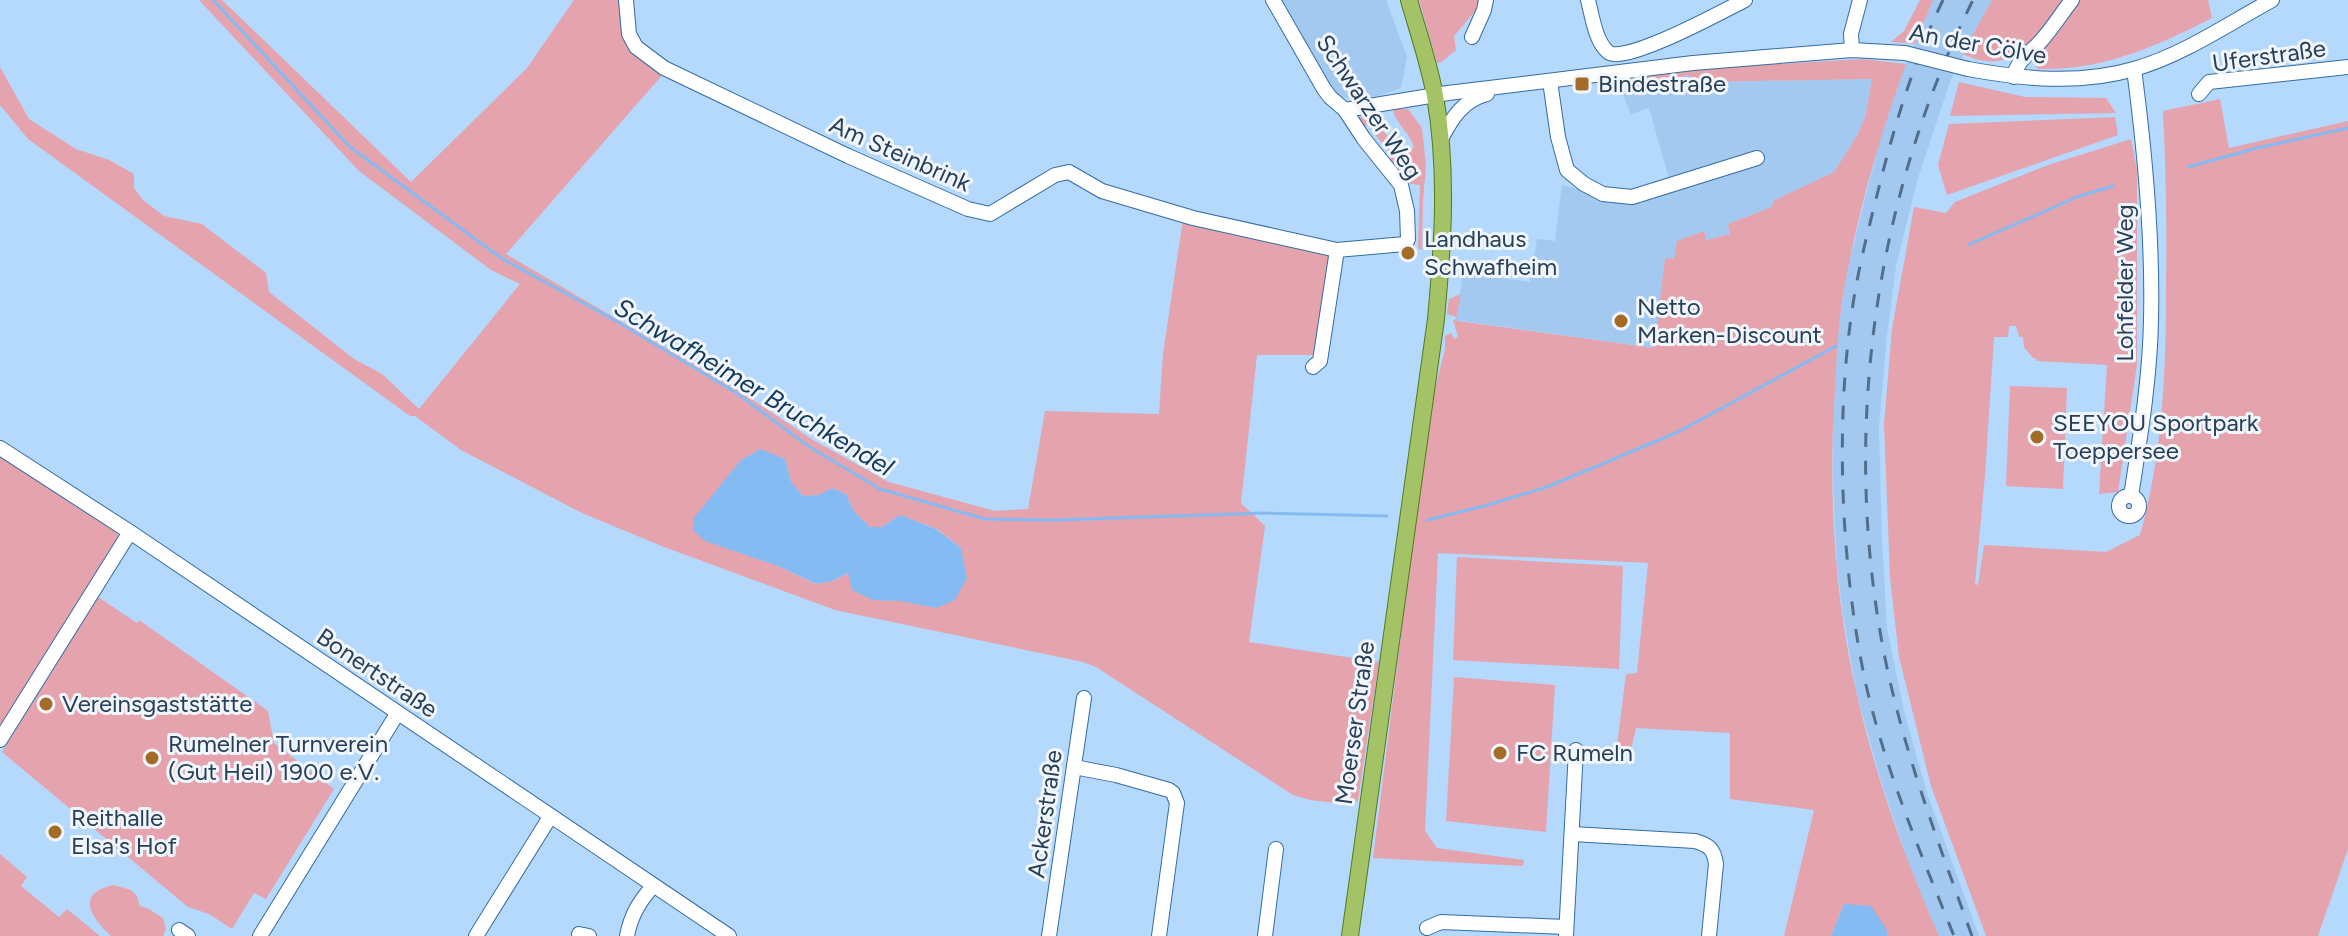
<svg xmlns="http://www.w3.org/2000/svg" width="2348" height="936" viewBox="0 0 2348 936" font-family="Figtree,sans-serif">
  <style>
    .built { fill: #a3c9f1 }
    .green { fill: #e5a3ad; fill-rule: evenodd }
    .water { fill: #85bbf3 }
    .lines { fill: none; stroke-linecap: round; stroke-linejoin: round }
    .stream { stroke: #85bbf3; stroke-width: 3 }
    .minor-casing { stroke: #336ca3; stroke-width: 16 }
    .major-casing { stroke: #517b1f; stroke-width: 18 }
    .minor { stroke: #fff; stroke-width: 14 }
    .major { stroke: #a4c367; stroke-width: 16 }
    .rail { stroke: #536e8b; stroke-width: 3; stroke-dasharray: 14 14; stroke-linecap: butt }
    .minor-bridge-casing { stroke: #336ca3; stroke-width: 16; stroke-linecap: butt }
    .minor-bridge { stroke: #fff; stroke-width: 14 }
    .poi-dot { fill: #a26c26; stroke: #f0f6fc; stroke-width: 3 }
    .labels { text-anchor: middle; stroke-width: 6; stroke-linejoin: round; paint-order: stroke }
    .street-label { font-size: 24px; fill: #273f58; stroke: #f0f6fc }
    .poi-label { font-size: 24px; fill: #273f58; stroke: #f0f6fc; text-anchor: start }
    .water-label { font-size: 26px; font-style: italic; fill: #133a5e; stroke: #f0f6fc }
  </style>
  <rect width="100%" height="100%" fill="#b5d8fd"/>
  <g class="built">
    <polygon points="1279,0 1386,0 1407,57 1401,88 1381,95 1356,100 1339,96 1331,91"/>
    <polygon points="1933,0 1992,0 1951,79 1917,181 1896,266 1887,336 1879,428 1882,540 1887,628 1904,711 1927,793 1979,936 1939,936 1914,879 1882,784 1857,695 1843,615 1837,564 1833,485 1833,415 1838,333 1846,275 1886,117 1906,64"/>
    <polygon points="1689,75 1700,82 1872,79 1865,117 1857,136 1834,172 1773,201 1773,207 1728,224 1730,234 1706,240 1704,232 1674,259 1665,258 1655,348 1456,320 1463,273 1530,282 1537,239 1555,241 1562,185 1614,199 1670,182 1649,108 1631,114 1618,82 1634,79 1635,86 1653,85"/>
  </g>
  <g class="green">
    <path d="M 199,0 L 222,0 L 411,182 L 527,68 L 574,0 L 622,0 L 626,37 L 664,73 L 506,254 L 738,390 L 813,440 L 889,482 L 995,511 L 1028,509 L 1045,411 L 1159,414 L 1163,354 L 1183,219 L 1331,253 L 1318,355 L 1257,355 L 1241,503 L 1265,526 L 1249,642 L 1379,662 L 1358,800 L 1352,805 L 1310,800 L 1293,795 L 1096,667 L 1083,662 L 835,610 L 664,547 L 582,513 L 461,450 L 415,416 L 410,416 L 28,139 L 0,105 L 0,67 L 29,119 L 76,149 L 109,160 L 134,174 L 134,188 L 143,200 L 164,216 L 202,224 L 266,273 L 269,292 L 354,359 L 382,374 L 419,409 L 520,284 L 491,270 L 359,171 ZM 785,459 L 791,482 L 803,496 L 820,495 L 832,488 L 846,494 L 854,512 L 870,527 L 882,527 L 900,515 L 937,529 L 961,548 L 901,601 L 873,600 L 849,573 L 832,581 L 816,584 L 778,566 L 706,541 Z"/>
    <polygon points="1419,0 1479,0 1476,10 1454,36 1456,50 1440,63 1437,63"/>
    <polygon points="1920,0 1933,0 1915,44 1891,42 1904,31"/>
    <path d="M 1992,0 L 2064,0 C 2046,25 2024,65 1987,61 C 1979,61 1970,57 1962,54 Z"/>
    <path d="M 2080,0 L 2208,0 L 2212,18 C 2157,46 2102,71 2038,69 L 2035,65 L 2034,58 Z"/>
    <path d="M 1863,59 L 1906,64 C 1881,132 1861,202 1847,273 C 1839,311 1837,350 1835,388 C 1828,490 1834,596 1857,695 C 1876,778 1905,859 1939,936 L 1888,936 L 1887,930 L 1844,904 L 1831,936 L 1784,936 L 1814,810 L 1730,799 L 1730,733 L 1636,728 L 1631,749 L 1617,746 L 1626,674 L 1637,673 L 1648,563 L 1438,553 L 1425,831 L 1437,848 L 1524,860 L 1523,866 L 1373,858 L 1429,413 L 1445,349 L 1445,336 L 1451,333 L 1454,339 L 1458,337 L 1453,320 L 1455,320 L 1456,317 L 1447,314 L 1449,299 L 1461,294 L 1456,319 L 1458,321 L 1654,348 L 1665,258 L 1674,259 L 1677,241 L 1704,231 L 1706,240 L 1730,234 L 1728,224 L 1772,207 L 1773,201 L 1834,172 L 1857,136 L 1865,117 L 1872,79 L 1700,82 L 1692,79 L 1688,75 L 1653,85 L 1634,86 L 1634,79 L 1653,74 L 1691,69 Z"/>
    <polygon points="1959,82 2025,97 2106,98 2116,113 1950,116"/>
    <path d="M 2220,99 L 2229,148 L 2348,121 L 2348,849 L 2318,936 L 1986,936 L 1931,786 L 1899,657 L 1890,577 L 1884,424 L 1892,329 L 1914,207 L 1946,213 L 1955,202 L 2010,180 L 2048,165 L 2131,139 L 2137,170 L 2137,365 L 2118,492 L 2099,494 L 2107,365 L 2037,361 L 2036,359 L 2032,357 L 2024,347 L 2023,337 L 2019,337 L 2016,326 L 2009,326 L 2008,337 L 1994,337 L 1985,475 L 1975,584 L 1978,585 L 1984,545 L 2106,552 L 2140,535 C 2163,454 2166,370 2166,287 C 2167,228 2166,170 2163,111 Z"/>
    <path d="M 1393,109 L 1408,109 L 1422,128 L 1426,166 L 1423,200 L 1422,250 L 1418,248 L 1420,185 L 1405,183 L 1390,160 L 1388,150 L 1367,125 L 1362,127 L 1359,118 L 1367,113 L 1403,153 L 1414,148 C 1410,132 1396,125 1393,109 Z"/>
    <polygon points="2115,117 2118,135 1947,195 1938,165 1949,124"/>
    <polygon points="2010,386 2067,388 2063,489 2006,486"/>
    <polygon points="0,439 73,501 111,526 118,533 118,543 0,728"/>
    <polygon points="1457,557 1623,566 1619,669 1453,660"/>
    <polygon points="98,597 137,623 139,620 268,711 274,743 334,789 266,899 254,893 232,929 209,914 188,907 2,752"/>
    <polygon points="1454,677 1555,685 1546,832 1446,821"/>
    <polygon points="0,854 27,877 21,886 59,917 67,909 100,936 0,936"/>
    <path d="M 114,885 L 131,890 L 137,896 L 140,906 L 149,909 L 163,918 L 166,929 L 163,936 L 111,936 C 92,918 74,893 114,885 Z"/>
  </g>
  <g class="water">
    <polygon points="760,449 785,459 791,482 803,496 819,495 832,488 846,494 854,512 870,527 882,527 900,515 936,529 961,548 967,578 955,600 936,608 901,601 873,600 852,590 848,573 832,581 817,584 778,566 705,541 693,530 694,518 740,461"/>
    <polygon points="1844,904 1871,906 1887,930 1888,936 1831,936"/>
  </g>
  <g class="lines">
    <g class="stream">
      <polyline points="213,0 350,147 501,258 616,321 735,392 808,446 880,489 985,519 1057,520 1263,513 1387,516"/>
      <polyline points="2188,167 2257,148 2348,128"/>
      <polyline points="1968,245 2077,197 2113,186"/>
      <polyline points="1427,520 1488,505 1547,487 1678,432 1836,346"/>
    </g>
    <defs>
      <g id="minor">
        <polyline points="626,0 629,34 636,47 664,68 848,156 968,209 990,214 1055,175 1069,172 1102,191 1193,218 1337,250 1405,244 1408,239 1407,211 1401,185 1364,139 1345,110 1330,97 1324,89 1273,0"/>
        <path d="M 1588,0 C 1592,15 1595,41 1608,52 C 1623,66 1725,10 1745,0"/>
        <polyline points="1472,37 1484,10 1486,0"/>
        <polyline points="1852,50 1851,34 1860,0"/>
        <path d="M 1968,69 C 2023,79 2079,85 2134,69 C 2183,55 2228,24 2272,0"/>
        <path d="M 2014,77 C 2016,61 2030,53 2040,42 C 2052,29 2061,14 2072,0"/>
        <polyline points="1550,81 1558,137 1567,170 1584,184 1603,194 1632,197 1757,158"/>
        <polyline points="2199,94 2209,82 2348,67"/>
        <polyline points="1345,110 1448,93 1693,63 1852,50 1905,53"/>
        <path d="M 1441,139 C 1452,118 1463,100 1487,94"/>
        <polyline points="1313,367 1320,361 1337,250"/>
        <polyline points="0,448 130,532 729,936"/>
        <path d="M 2131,496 C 2140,438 2150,379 2151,320 C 2153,236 2145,152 2134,69"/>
        <circle cx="2129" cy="506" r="10"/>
        <polyline points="0,740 130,532"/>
        <polyline points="1074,767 1116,775 1169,790 1173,793 1177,803 1159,936"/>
        <path d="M 1572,834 L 1695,841 C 1709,845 1714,849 1716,864 L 1709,936"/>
        <polyline points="1427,928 1441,922 1566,927"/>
        <polyline points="179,930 188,936"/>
        <polyline points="579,934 589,936"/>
        <polyline points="260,936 397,714"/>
        <polyline points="476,936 550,817"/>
        <path d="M 627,936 C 631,915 639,902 653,886"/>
        <polyline points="1049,936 1084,698"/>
        <polyline points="1265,936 1276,849"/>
        <polyline points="1566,936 1576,750"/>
      </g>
      <path id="major" d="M 1350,936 L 1436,319 C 1443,243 1448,171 1435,96 C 1429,63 1418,32 1409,0"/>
    </defs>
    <use href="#minor" class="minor-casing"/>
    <use href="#major" class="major-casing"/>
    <use href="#minor" class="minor"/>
    <use href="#major" class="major"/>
    <g class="rail">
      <path d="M 1943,0 C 1915,58 1896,120 1880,183 C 1873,212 1865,241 1859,271 C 1833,396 1839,560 1866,685 C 1886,772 1921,854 1954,936"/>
      <path d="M 1972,936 C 1941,850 1909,766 1889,677 C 1839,452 1870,206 1973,0"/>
    </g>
    <defs>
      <polyline id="minor-bridge" points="1905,53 1968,69"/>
    </defs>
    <use href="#minor-bridge" class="minor-bridge-casing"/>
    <use href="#minor-bridge" class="minor-bridge"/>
  </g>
  <g class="poi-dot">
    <rect x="1574" y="76" width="16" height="16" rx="4"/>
    <circle cx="1408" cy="253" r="8"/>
    <circle cx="1621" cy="321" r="8"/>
    <circle cx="2037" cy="437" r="8"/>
    <circle cx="46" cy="704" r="8"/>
    <circle cx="1500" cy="753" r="8"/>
    <circle cx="152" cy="758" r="8"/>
    <circle cx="55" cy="832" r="8"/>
  </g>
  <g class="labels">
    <g class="street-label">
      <text transform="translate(1978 44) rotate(10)" y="8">An der Cölve</text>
      <text transform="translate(2269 56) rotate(-8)" y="8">Uferstraße</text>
      <text transform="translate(1369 107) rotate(56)" y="8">Schwarzer Weg</text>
      <text transform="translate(900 154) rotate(24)" y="8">Am Steinbrink</text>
      <text transform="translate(2125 283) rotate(-90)" y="8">Lohfelder Weg</text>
      <text transform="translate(377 673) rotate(34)" y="8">Bonertstraße</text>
      <text transform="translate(1355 723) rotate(-82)" y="8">Moerser Straße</text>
      <text transform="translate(1045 814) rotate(-82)" y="8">Ackerstraße</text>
    </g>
    <g class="poi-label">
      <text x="1598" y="92">Bindestraße</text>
      <text x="1424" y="247">Landhaus<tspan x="1424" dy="28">Schwafheim</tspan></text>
      <text x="1637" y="315">Netto<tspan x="1637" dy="28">Marken-Discount</tspan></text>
      <text x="2053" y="431">SEEYOU Sportpark<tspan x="2053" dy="28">Toeppersee</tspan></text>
      <text x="62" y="712">Vereinsgaststätte</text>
      <text x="168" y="752">Rumelner Turnverein<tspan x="168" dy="28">(Gut Heil) 1900 e.V.</tspan></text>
      <text x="1516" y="761">FC Rumeln</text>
      <text x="71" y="826">Reithalle<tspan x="71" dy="28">Elsa's Hof</tspan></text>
    </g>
    <g class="water-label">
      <text transform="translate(754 387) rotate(31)" y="9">Schwafheimer Bruchkendel</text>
    </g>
  </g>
</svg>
